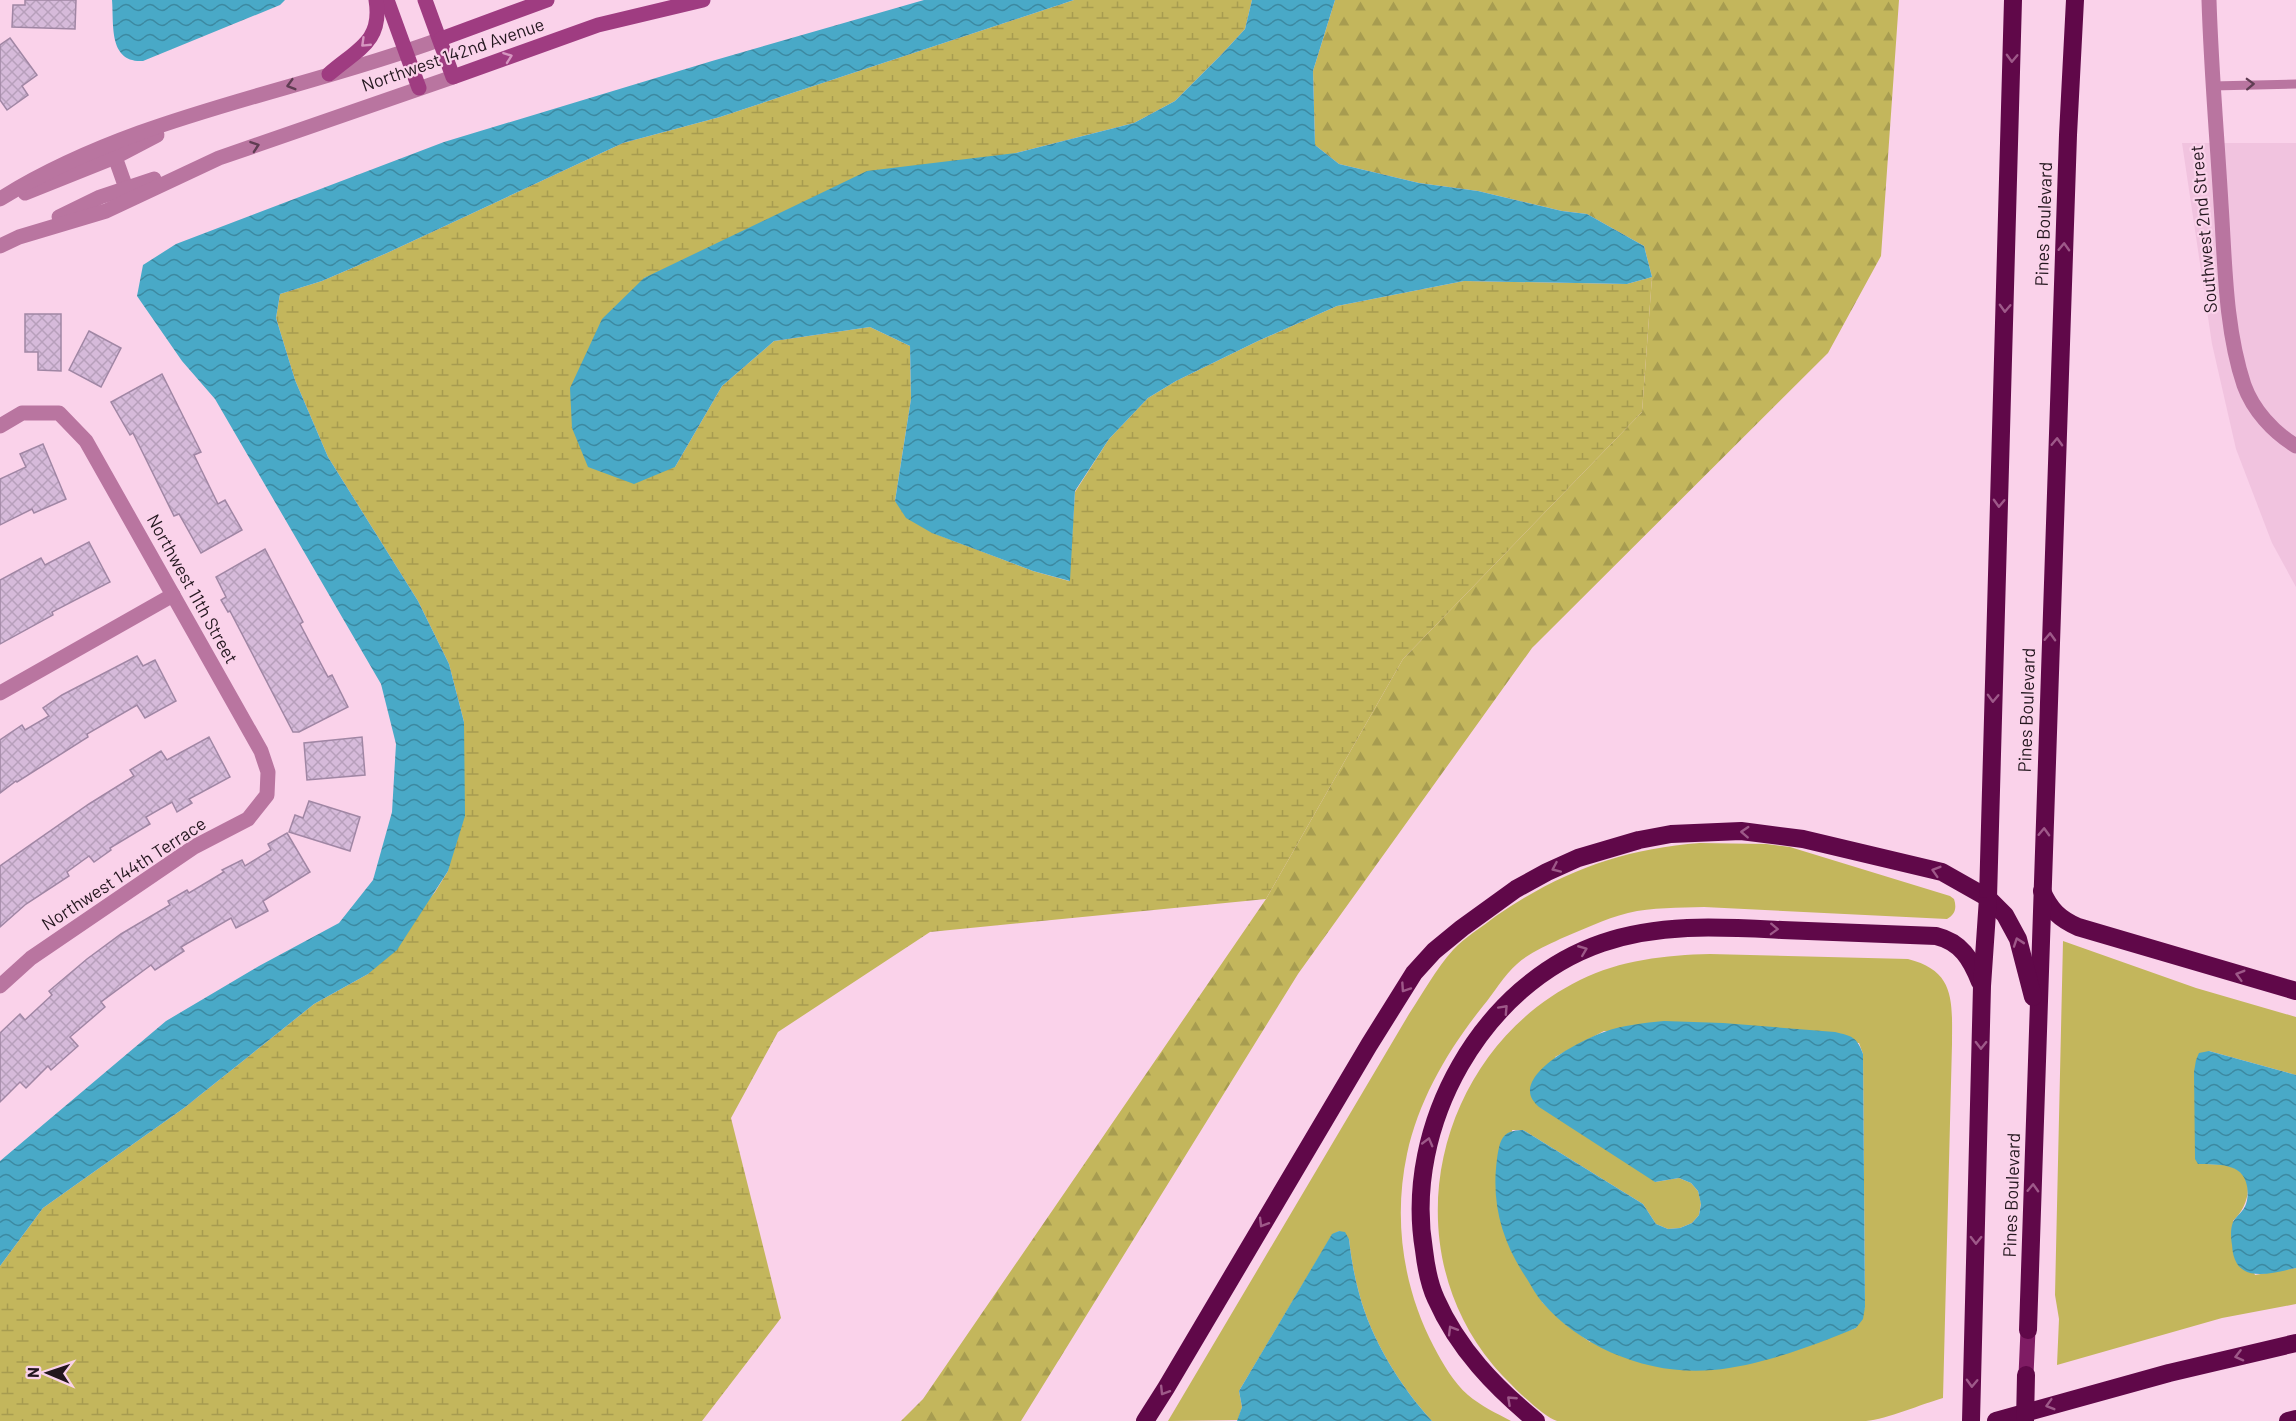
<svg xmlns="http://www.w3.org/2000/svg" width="2296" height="1421" viewBox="0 0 2296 1421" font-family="Barlow,sans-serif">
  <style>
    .built { fill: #f1c3df }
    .green { fill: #c3b65c; fill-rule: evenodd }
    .forest { fill: url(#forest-firs) }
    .wetland { fill: url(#wetland-marsh) }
    .water { fill: url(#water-waves) }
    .building { fill: url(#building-cross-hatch); stroke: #a086a4; stroke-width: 1.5 }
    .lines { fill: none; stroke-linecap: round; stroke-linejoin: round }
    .lane { stroke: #b975a0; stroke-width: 9 }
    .street { stroke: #b975a0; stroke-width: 15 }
    .secondary { stroke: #9f3c81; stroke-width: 15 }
    .primary { stroke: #7f1c64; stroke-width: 15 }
    .highway { stroke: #600849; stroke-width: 18 }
    .highway-bridge { stroke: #600849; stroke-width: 18 }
    .oneway { stroke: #d696c0 }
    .oneway2 { stroke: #9e5989 }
    .oneway3 { stroke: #5f3c52 }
    .labels { text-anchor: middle; stroke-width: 4.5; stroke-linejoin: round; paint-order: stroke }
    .street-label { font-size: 18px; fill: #23161e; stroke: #fad2ea }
  </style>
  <defs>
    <pattern id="forest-firs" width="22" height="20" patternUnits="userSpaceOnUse" patternTransform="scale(1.5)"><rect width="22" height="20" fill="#c3b65c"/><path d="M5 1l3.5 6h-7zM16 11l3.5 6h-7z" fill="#a79c50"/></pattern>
    <pattern id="wetland-marsh" width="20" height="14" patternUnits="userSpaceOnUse" patternTransform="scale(1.5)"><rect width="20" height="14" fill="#c3b65c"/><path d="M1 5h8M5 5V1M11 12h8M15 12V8" fill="none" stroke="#a79c50"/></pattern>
    <pattern id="water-waves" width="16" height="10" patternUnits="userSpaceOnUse" patternTransform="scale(1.5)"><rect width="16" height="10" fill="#49a9c7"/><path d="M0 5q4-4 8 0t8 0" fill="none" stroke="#3c89a1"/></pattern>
    <pattern id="building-cross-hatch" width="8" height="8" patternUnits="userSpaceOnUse" patternTransform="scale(1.5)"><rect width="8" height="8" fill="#d6bada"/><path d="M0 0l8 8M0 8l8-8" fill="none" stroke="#b79fbb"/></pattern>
  </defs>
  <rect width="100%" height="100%" fill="#fad2ea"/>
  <polygon class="built" points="2182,143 2296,143 2296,587 2272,543 2236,449 2212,344"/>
  <g class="green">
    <path d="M 1700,843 L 1766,844 L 1790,847 L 1950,896 L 1954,899 C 1957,908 1955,915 1947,919 L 1704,907 C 1679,908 1652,907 1628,913 C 1604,919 1582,930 1560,939 C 1546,946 1529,953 1517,964 C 1504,975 1494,993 1483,1006 C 1448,1050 1419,1099 1407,1154 C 1393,1220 1403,1288 1434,1347 C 1443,1364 1454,1383 1468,1395 C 1481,1406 1496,1413 1511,1421 L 1432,1421 C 1400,1386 1371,1339 1359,1293 C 1354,1275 1351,1257 1349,1239 L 1339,1231 L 1332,1235 L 1239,1391 L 1242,1407 L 1238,1420 L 1168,1421 L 1409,1014 C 1423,993 1436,969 1453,950 C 1465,937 1482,927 1496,916 C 1560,872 1622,849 1700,843 Z"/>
    <path d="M 2063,941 L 2196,988 L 2296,1017 L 2296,1075 L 2209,1051 L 2198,1164 C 2207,1164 2217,1164 2226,1165 C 2257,1172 2251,1204 2233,1221 L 2255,1275 L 2296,1268 L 2296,1304 L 2222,1318 L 2057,1365 L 2059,1319 L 2055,1295 Z"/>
    <path d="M 1710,954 L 1908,959 C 1956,971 1952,1002 1952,1044 L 1943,1398 C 1922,1404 1887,1419 1866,1421 C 1844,1421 1820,1421 1797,1421 C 1747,1421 1697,1421 1648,1421 C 1626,1421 1605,1421 1584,1421 C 1576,1421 1565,1421 1557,1421 C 1542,1417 1504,1378 1493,1365 C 1390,1241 1438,1050 1580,980 C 1620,960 1666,955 1710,954 ZM 1604,1031 L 1859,1043 L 1863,1054 L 1865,1307 L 1856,1328 L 1775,1357 L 1590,1342 L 1565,1324 L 1542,1302 L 1512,1130 L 1523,1130 L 1643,1204 L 1656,1224 L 1668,1229 L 1680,1228 L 1692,1223 L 1699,1215 L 1701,1203 L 1698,1191 L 1691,1183 L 1679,1178 L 1655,1182 L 1555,1057 Z"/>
  </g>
  <polygon class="forest" points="1335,0 1899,0 1881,256 1828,353 1532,648 1298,974 1021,1421 901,1421 923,1399 1266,899 1403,659 1642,412 1652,277 1644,246 1587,214 1562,211 1478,191 1419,183 1339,164 1315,145 1313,71"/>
  <polygon class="wetland" points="1074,0 1252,0 1245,29 1221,55 1175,101 1134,123 1016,153 644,278 675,467 722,386 774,341 870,327 910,346 911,399 895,501 933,533 1033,571 1069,581 1075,492 1109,439 1148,398 1176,381 1258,341 1337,306 1464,281 1627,284 1652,277 1642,412 1403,659 1266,899 930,932 778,1032 731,1118 781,1318 702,1421 0,1421 0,1266 43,1208 184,1108 314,1004 368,974 435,892 448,871 463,767 464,722 449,664 418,601 328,457 295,380 276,318 280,294 322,281 387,253 623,143 720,117"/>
  <g class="water">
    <path d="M 112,0 L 285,0 L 280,5 L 143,61 C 108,63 114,24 112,0 Z"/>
    <polygon points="924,0 1074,0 720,117 623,143 387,253 322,281 280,294 276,318 295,380 328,457 418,601 449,664 464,722 465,816 448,871 397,950 368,974 314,1004 184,1108 43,1208 0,1266 0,1161 166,1021 259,966 339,923 373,880 392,812 396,744 381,684 215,399 182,361 137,296 143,265 176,244 444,142 712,61"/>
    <polygon points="1252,0 1335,0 1313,71 1315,145 1339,164 1419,183 1478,191 1562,211 1587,214 1644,246 1652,277 1627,284 1464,281 1337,306 1258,341 1176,381 1148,398 1109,439 1075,491 1070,581 1033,571 932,533 906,518 895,501 911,399 910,346 870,327 774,341 722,386 675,467 634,484 588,467 572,428 570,388 602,319 644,278 867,171 1016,153 1134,123 1175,101 1221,55 1245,29"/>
    <path d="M 1664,1021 L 1723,1023 L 1835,1032 C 1852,1036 1857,1037 1863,1054 L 1865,1307 L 1863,1319 L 1856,1328 C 1813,1346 1759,1366 1713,1370 C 1651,1376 1582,1349 1542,1302 C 1536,1295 1532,1287 1527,1279 C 1502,1242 1491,1204 1497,1159 C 1500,1141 1501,1130 1523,1130 L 1643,1204 L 1656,1224 L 1668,1229 L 1680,1228 L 1692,1223 L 1699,1215 L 1701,1204 L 1698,1191 L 1691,1183 L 1679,1178 L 1655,1182 L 1539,1107 C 1534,1102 1530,1098 1530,1091 C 1530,1066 1584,1039 1604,1032 C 1623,1025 1644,1023 1664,1021 Z"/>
    <path d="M 2209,1051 L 2296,1075 L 2296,1268 C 2269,1274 2234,1285 2232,1245 C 2231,1238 2230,1230 2233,1222 C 2236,1216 2244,1211 2246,1204 C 2248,1198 2248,1192 2247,1186 C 2243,1162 2217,1165 2198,1164 L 2195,1159 L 2194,1072 L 2196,1060 L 2199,1053 Z"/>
    <path d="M 1339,1231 L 1345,1232 L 1349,1239 C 1351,1257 1354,1275 1359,1293 C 1371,1339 1400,1386 1432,1421 L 1237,1421 L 1242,1407 L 1239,1391 L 1332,1234 Z"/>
  </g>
  <g class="building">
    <polygon points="25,0 76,0 75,29 12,27 13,5 25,5"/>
    <polygon points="10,38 37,75 22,86 28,95 7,110 0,100 0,45"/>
    <polygon points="25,314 61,314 61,371 38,370 38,352 25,352"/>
    <polygon points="89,331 121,348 101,387 69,370"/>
    <polygon points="162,374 201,452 194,455 218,504 225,500 242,530 201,553 179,514 174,516 133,433 130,435 111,402"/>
    <polygon points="43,444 66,499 34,513 32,509 0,525 0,479 26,467 20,454"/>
    <polygon points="89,542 110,582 52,612 53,615 0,644 0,580 41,558 45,565"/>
    <polygon points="265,549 303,622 300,624 328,677 332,675 348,707 299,732 293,732 230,611 228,612 221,600 226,597 216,577"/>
    <polygon points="137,656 143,666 155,660 176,701 145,718 137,705 87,734 88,737 17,782 16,781 0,793 0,740 22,725 25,730 49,716 43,708 62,695"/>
    <polygon points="209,737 230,777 189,799 192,803 177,812 172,802 146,817 150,824 110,848 111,850 94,862 89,856 67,872 69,876 26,904 0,927 0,866 89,804 134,776 130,770 161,751 167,760"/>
    <polygon points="362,737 365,775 307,780 304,743"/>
    <polygon points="309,801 360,817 350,851 289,832 295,815 303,818"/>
    <polygon points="287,833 310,872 263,901 268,911 236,928 231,918 181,947 184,951 155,970 151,965 101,1002 105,1007 70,1037 78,1046 51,1070 48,1066 26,1088 20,1082 0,1102 0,1033 20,1014 25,1020 52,995 49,991 87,959 121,934 170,905 168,901 187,890 189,893 224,872 222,870 242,860 245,866 271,850 268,844"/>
  </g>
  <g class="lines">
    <polyline class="lane" points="2212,86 2296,84"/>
    <g class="street">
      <path d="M 2209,0 C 2211,68 2217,136 2221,204 C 2225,263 2225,328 2244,385 C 2253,410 2273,432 2296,446"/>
      <polyline points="115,157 126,188"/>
      <polyline points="25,193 115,157 157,135"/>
      <path d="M 0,199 C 134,115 295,93 441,39"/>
      <polyline points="59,217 100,197 154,179"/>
      <polyline points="0,246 19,237 106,211 219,158 453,77"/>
      <polyline points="0,426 22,413 59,413 86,441 261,751 268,772 267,795 248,819 194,847 31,958 0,986"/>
      <polyline points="0,693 173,595"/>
    </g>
    <g class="secondary">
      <polyline points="387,0 419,88"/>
      <polyline points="425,0 453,77 598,25 703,0"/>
      <polyline points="441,39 547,0"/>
      <path d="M 329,74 C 356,50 383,42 376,0"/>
    </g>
    <polyline class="primary" points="2026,1375 2028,1330"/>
    <g class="highway">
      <path d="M 2042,891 C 2050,910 2060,919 2078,927 L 2296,991"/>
      <polyline points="2028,1330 2068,135 2075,0"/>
      <polyline points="1145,1421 1166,1388 1369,1045 1414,973 1434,951 1462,928 1516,889 1547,872 1578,858 1639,840 1671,834 1741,831 1803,839 1942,872 1988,898 2005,915 2018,939 2033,997"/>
      <path d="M 1536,1421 C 1495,1387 1458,1349 1436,1299 C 1429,1284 1426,1267 1424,1250 C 1403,1126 1482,984 1602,943 C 1661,923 1721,927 1782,930 C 1834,932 1885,934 1936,936 C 1961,942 1971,959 1980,982"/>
      <polyline points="1971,1421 1982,986 1988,898 2013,0"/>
      <polyline points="1996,1421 2169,1373 2296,1343"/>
      <polyline points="2288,1421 2296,1419"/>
    </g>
    <polyline class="highway-bridge" points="2025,1421 2026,1375"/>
  </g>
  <defs><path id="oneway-chevron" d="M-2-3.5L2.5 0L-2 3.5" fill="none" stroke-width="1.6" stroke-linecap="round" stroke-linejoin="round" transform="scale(1.5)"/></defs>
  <g class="oneway">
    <use href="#oneway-chevron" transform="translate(365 43) rotate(136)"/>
    <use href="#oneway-chevron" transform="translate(508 57) rotate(-20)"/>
  </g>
  <g class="oneway2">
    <use href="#oneway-chevron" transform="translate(2012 58) rotate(92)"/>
    <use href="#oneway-chevron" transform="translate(2064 247) rotate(-88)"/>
    <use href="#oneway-chevron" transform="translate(2005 308) rotate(92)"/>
    <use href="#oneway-chevron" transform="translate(2057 442) rotate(-88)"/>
    <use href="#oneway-chevron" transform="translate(1999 503) rotate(92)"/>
    <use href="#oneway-chevron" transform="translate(2050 637) rotate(-88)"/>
    <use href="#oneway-chevron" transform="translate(1993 698) rotate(92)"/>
    <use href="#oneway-chevron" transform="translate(1745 832) rotate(-177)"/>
    <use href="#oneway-chevron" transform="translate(2044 832) rotate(-88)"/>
    <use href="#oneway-chevron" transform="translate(1556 868) rotate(156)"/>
    <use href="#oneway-chevron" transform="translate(1936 871) rotate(-163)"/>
    <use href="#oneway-chevron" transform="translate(1774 929) rotate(2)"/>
    <use href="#oneway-chevron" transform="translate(2018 942) rotate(-109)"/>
    <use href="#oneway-chevron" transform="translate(1583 950) rotate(-22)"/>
    <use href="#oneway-chevron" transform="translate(2240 975) rotate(-164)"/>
    <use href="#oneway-chevron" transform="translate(1405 988) rotate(124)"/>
    <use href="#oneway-chevron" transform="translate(1504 1009) rotate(-47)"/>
    <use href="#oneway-chevron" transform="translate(1981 1045) rotate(91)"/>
    <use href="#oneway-chevron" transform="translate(1428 1142) rotate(-75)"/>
    <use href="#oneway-chevron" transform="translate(2033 1188) rotate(-88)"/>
    <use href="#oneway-chevron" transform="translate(1263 1223) rotate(121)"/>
    <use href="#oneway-chevron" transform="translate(1976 1240) rotate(91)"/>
    <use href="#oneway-chevron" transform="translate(1452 1330) rotate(-121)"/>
    <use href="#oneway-chevron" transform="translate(2239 1356) rotate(166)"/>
    <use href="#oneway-chevron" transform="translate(1972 1383) rotate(92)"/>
    <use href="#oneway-chevron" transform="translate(1164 1391) rotate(122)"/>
    <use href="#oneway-chevron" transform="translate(1511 1400) rotate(-137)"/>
    <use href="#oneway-chevron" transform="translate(2050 1405) rotate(164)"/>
  </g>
  <g class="oneway3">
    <use href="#oneway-chevron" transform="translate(2250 84) rotate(-2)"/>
    <use href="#oneway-chevron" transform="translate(291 85) rotate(164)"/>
    <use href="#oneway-chevron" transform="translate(255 146) rotate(-19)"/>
  </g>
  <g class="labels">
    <g class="street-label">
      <text transform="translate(453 55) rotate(-19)" y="6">Northwest 142nd Avenue</text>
      <text transform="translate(2044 224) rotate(-88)" y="6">Pines Boulevard</text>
      <text transform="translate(2204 229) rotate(-95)" y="6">Southwest 2nd Street</text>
      <text transform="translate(192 589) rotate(61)" y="6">Northwest 11th Street</text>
      <text transform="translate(2027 710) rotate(-88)" y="6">Pines Boulevard</text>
      <text transform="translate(124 874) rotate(-33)" y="6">Northwest 144th Terrace</text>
      <text transform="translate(2012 1195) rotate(-88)" y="6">Pines Boulevard</text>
    </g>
  </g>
  <g transform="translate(48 1373) rotate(272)" stroke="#fad2ea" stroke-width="4.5" paint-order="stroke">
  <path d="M0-4.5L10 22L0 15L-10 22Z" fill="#23161e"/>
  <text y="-9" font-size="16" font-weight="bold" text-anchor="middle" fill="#23161e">N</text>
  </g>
</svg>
